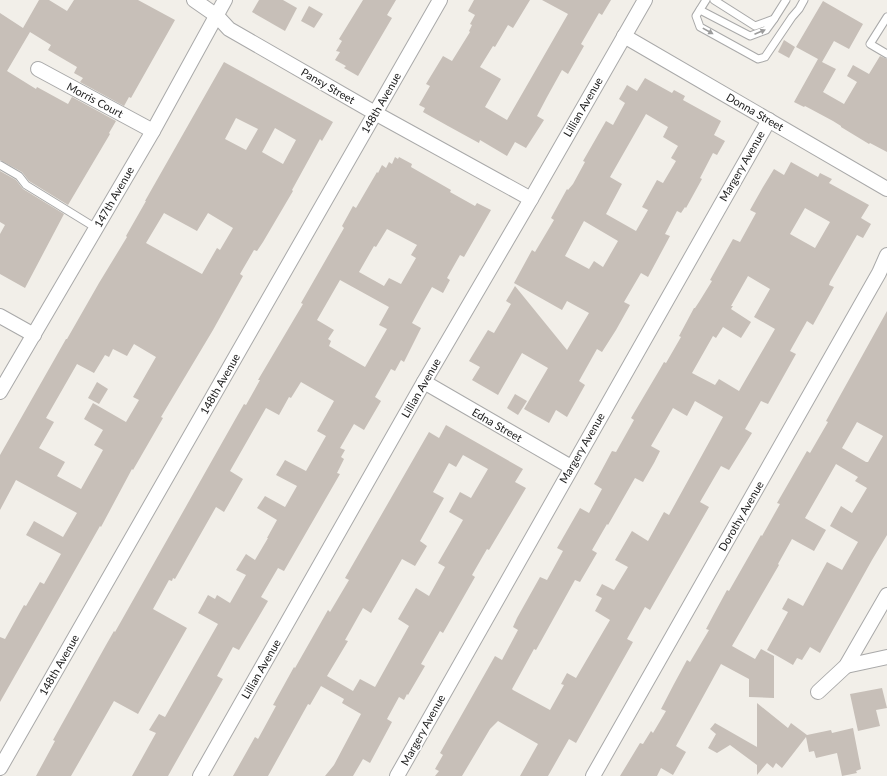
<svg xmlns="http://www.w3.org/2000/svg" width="887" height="776" viewBox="0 0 887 776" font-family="Lato,sans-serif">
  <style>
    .building { fill: #c7bfb8; fill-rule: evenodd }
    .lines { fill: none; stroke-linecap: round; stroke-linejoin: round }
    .lane-casing { stroke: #a9a9a9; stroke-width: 9 }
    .street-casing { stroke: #a9a9a9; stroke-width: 16 }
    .lane { stroke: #fff; stroke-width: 7 }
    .street { stroke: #fff; stroke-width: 14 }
    .oneway { fill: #9c9c9c }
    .labels { text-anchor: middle; stroke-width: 3.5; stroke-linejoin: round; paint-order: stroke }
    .street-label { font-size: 11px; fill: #222; stroke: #fff }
  </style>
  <rect width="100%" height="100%" fill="#f2efe9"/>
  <g class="building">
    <polygon points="39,0 49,0 67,11 74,0 138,0 175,20 131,98 129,97 124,106 80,82 83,78 74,73 77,67 48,50 51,45 30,32 7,71 36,89 37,87 68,104 72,97 116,121 109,133 110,134 68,205 29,181 22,172 0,160 0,13 23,28"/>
    <polygon points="259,0 283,0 297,8 285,31 252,12"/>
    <polygon points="363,0 396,0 387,15 392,18 358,76 344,68 346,66 335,60 340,52 336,51 342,41 339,39"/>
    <polygon points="474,0 530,0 513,28 508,25 495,47 493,46 480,67 501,79 485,107 507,120 568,14 542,0 611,0 602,15 599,13 581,44 584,46 568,74 562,70 547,97 537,116 544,120 526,148 515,142 507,156 480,140 479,143 448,126 423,112 425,108 419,105 430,86 426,84 443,56 452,61 470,32 469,31 472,25 470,24 475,15 468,11"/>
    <polygon points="823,1 863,24 849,49 834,41 822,62 836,69 823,92 844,104 857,82 847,76 853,65 869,74 880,56 887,59 887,152 870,143 869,144 841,127 841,126 833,121 805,106 804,107 794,102 818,59 796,47"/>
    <polygon points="309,6 323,14 314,28 301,21"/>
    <polygon points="784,40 795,47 789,58 778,52"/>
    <path d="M 224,62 L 333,122 L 322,141 L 320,139 L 292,190 L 293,191 L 263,242 L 257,251 L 254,250 L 240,274 L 243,276 L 213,330 L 161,417 L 163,418 L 133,470 L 132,469 L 101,527 L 100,526 L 0,702 L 0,637 L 5,639 L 24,605 L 26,606 L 40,582 L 44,584 L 61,554 L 26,535 L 34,521 L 63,537 L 77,513 L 16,480 L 0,510 L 0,455 L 66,339 L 67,339 L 99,283 L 127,237 L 126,236 L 146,201 L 145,201 ZM 236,118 L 258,129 L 246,150 L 225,139 ZM 275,128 L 296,140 L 283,164 L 262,152 ZM 164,213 L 197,231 L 208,213 L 233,228 L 220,250 L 217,248 L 202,274 L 146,243 ZM 134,344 L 156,357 L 133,397 L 139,400 L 126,422 L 93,403 L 84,419 L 103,430 L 94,445 L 103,450 L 81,489 L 57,476 L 65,462 L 39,448 L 54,422 L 46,418 L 77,364 L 94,373 L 105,355 L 109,357 L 113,349 L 127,356 Z"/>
    <path d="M 645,78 L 672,93 L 674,90 L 685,96 L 683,100 L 721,121 L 714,135 L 725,141 L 717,155 L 713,153 L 700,178 L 702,179 L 686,208 L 685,207 L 681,213 L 677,211 L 665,234 L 670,236 L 648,277 L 641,273 L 624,302 L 630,305 L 616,330 L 602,352 L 597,349 L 579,381 L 585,385 L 567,417 L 556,410 L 549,423 L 524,409 L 548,368 L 522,353 L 498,395 L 472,380 L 480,367 L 469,361 L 488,330 L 494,333 L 511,304 L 506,301 L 515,286 L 567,350 L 589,313 L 567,301 L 562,310 L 514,283 L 532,250 L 535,252 L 554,220 L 551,218 L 567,189 L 568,190 L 573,184 L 585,162 L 583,161 L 606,121 L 613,125 L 625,103 L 619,99 L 627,85 L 637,91 ZM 646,114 L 668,127 L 663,137 L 678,146 L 671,158 L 676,161 L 663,183 L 657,180 L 642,207 L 648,210 L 636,231 L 606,214 L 622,184 L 610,177 ZM 584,221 L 618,241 L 603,267 L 594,261 L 589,269 L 565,256 Z"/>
    <path d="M 395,157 L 398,159 L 399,157 L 412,164 L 411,167 L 451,190 L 450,192 L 475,206 L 477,203 L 491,210 L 464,257 L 460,255 L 447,278 L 450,280 L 443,293 L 432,287 L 424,301 L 412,323 L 421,328 L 404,362 L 401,360 L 395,371 L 391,369 L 375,397 L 381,401 L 364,430 L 354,424 L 340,448 L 345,450 L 341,457 L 344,459 L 337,473 L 340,474 L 284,571 L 278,568 L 261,597 L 268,601 L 239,650 L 233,647 L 217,676 L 223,679 L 173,767 L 168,776 L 132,776 L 156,733 L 149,730 L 159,714 L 165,717 L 218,624 L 198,613 L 208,595 L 215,599 L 217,595 L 230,603 L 246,575 L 236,570 L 246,554 L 255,560 L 268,538 L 267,538 L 277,520 L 257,508 L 265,496 L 285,507 L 297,486 L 276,475 L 285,460 L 306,471 L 326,436 L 317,431 L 334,401 L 301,382 L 291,398 L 289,397 L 279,415 L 266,408 L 230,471 L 243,479 L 224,512 L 216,507 L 175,579 L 173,578 L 172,581 L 169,580 L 153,609 L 187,628 L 138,714 L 114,701 L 71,776 L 36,776 L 55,741 L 53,740 L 106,645 L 114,631 L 115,632 L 236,418 L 244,404 L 246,405 L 260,380 L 258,380 L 303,304 L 301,303 L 344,228 L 342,226 L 353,206 L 356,208 L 377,172 L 378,173 L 382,165 L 386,168 L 389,162 L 392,164 ZM 387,229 L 417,245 L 411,255 L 416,258 L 401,284 L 389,278 L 384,286 L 359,272 L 374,246 L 376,247 ZM 340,280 L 389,307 L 379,325 L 387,329 L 365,367 L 329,346 L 331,341 L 328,339 L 334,330 L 317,320 Z"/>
    <path d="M 791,162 L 818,177 L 820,173 L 832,179 L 829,183 L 869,205 L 861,218 L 871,224 L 863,238 L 857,235 L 830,282 L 829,285 L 834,287 L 813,325 L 807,321 L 790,351 L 796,354 L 768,404 L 761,401 L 745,429 L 752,433 L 729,470 L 721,466 L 700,502 L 709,507 L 650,610 L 645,607 L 627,639 L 633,642 L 576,743 L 569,739 L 548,776 L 520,776 L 538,744 L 498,721 L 490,729 L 462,776 L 435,776 L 439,771 L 435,769 L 443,755 L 440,753 L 495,656 L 502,660 L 518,630 L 513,627 L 517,618 L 540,577 L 547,580 L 563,551 L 557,548 L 580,508 L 589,513 L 602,489 L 594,484 L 597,479 L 612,451 L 616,452 L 634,420 L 631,418 L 660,369 L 664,362 L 666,363 L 681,337 L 679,336 L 694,308 L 695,308 L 699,302 L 712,281 L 710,280 L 733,239 L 740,242 L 756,213 L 750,210 L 763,187 L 774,169 L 784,175 ZM 805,208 L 830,222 L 815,248 L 790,234 ZM 748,276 L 770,289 L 754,317 L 775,329 L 739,391 L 719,379 L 715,385 L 692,373 L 713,336 L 716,338 L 723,327 L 741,338 L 751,322 L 731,309 L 733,306 L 731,306 ZM 695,401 L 723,417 L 669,515 L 664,512 L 648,541 L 632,531 L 615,560 L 628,567 L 614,590 L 602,584 L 596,595 L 602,598 L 595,611 L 610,620 L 576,678 L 567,673 L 561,684 L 564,685 L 550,710 L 513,690 L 512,689 L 534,649 L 536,650 L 575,580 L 580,582 L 597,553 L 592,550 L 607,524 L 608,525 L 635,478 L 643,482 L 654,463 L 660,451 L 651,446 L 673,408 L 687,416 Z"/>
    <polygon points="0,171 16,180 23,189 64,214 25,288 0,274 0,234 5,225 0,222"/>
    <path d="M 887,311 L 887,535 L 872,560 L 820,653 L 810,647 L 802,660 L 797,658 L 793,665 L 767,650 L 788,612 L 782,609 L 788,598 L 803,606 L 827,562 L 842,570 L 858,542 L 830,526 L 841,506 L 852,513 L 867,488 L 855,481 L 858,477 L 836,464 L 805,518 L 826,530 L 814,551 L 792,539 L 778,564 L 779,565 L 732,646 L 755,659 L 761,649 L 774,656 L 774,698 L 749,697 L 749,679 L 721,664 L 676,746 L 686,752 L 673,775 L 661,768 L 657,776 L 620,776 L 640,743 L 643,744 L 651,731 L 653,733 L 666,711 L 661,709 L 674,684 L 687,660 L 690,662 L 709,630 L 706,629 L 714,614 L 727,590 L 729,591 L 761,535 L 762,536 L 780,504 L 777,503 L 807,451 L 810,453 L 828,422 L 826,421 ZM 857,422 L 883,436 L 868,462 L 866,462 L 842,448 Z"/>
    <polygon points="97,382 108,389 99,404 88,398"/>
    <polygon points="515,394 527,401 518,415 507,408"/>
    <path d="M 446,425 L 523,469 L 515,482 L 526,488 L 489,550 L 487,549 L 472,575 L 475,577 L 443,633 L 440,631 L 421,664 L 425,666 L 408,695 L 407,694 L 404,700 L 399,697 L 387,719 L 392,722 L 370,763 L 363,759 L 353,776 L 325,776 L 334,765 L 361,714 L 342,703 L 344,699 L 321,686 L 310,705 L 308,704 L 268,776 L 233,776 L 255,737 L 258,739 L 276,706 L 273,705 L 294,667 L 295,668 L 328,610 L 330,612 L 349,580 L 345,578 L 429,432 L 439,438 ZM 463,455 L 488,469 L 471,498 L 460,492 L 449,512 L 463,520 L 438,563 L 445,567 L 429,596 L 416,588 L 398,619 L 409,626 L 375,687 L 360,679 L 353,691 L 327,676 L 348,641 L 345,640 L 363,608 L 371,613 L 402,559 L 415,566 L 427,546 L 420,541 L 444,498 L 433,492 L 449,463 L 456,467 Z"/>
    <polygon points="882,688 887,708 876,710 880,726 858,731 850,694"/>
    <polygon points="757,703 788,728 791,723 807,735 831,730 832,733 853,728 861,769 856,771 857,773 842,776 837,753 816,758 814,751 809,752 806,737 782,768 776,763 773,768 767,763 757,775 757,765 730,745 717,753 708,748 716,734 710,729 715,723 757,747"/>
  </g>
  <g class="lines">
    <defs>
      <g id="lane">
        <polyline points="706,0 696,16 700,27 758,59 765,57 792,17 799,9 804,0"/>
        <polyline points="714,0 755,26 774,19 786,0"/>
        <polyline points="700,10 750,36 766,30 774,19"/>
        <polyline points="887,17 870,44 887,54"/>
        <polyline points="0,165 19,176 26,185 96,228"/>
      </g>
      <g id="street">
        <polyline points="194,0 217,16 229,29 375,113 531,199"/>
        <polyline points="624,36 887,189"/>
        <polyline points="38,69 153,131"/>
        <polyline points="0,316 34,335"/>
        <polyline points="424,382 571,467"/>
        <polyline points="0,392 153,131 225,0"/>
        <polyline points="846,666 887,657"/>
        <polyline points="818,692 846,666 887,595"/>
        <polyline points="0,768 440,0"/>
        <polyline points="200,776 424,382 531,199 645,0"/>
        <polyline points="397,776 769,120"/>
        <polyline points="593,776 879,273 887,255"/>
      </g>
    </defs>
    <use href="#lane" class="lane-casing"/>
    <use href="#street" class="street-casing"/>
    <use href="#lane" class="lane"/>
    <use href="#street" class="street"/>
  </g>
  <defs><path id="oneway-solid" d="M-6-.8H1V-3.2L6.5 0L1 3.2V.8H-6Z"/></defs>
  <g class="oneway">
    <use href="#oneway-solid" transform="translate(708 31) rotate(29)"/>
    <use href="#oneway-solid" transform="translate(760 32) rotate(-23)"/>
  </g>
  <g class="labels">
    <g class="street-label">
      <text transform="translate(328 86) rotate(30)" y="4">Pansy Street</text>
      <text transform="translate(95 100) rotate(28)" y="4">Morris Court</text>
      <text transform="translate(381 103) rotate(-60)" y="4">148th Avenue</text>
      <text transform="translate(583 107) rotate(-60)" y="4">Lillian Avenue</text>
      <text transform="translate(755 112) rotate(30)" y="4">Donna Street</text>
      <text transform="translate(742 166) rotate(-60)" y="4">Margery Avenue</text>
      <text transform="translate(114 197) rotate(-60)" y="4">147th Avenue</text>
      <text transform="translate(220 384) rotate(-60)" y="4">148th Avenue</text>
      <text transform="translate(421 388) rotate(-60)" y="4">Lillian Avenue</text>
      <text transform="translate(497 425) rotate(30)" y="4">Edna Street</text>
      <text transform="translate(582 448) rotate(-60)" y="4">Margery Avenue</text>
      <text transform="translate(741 516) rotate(-60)" y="4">Dorothy Avenue</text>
      <text transform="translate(59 665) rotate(-60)" y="4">148th Avenue</text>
      <text transform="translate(261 669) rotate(-60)" y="4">Lillian Avenue</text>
      <text transform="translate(423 730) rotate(-61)" y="4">Margery Avenue</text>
    </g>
  </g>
</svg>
